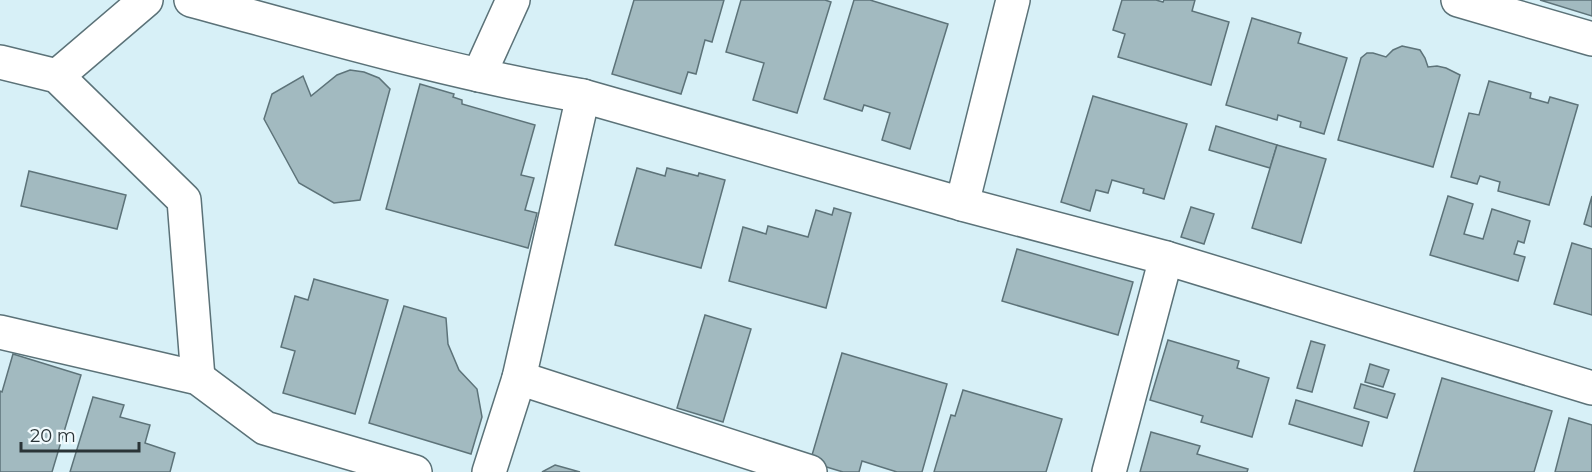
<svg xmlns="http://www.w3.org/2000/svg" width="1592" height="472" viewBox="0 0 1592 472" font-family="Montserrat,sans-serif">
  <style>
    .building { fill: #a2bac0; stroke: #5d7379; stroke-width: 1.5 }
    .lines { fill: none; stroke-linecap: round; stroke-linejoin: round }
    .minor-casing { stroke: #5b7278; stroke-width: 36 }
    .minor { stroke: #fff; stroke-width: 33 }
  </style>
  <rect width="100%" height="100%" fill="#d7f0f7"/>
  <g class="building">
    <polygon points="634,0 724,0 712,42 705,40 696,74 688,72 681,94 612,74"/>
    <polygon points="741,0 825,0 831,2 797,113 753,100 764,63 726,52"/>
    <polygon points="854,0 870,0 948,24 910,149 882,140 890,113 864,105 862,111 824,99"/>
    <polygon points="1122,0 1156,0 1163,2 1164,0 1195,0 1192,11 1229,22 1211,85 1118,57 1125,34 1113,30"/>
    <polygon points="1540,0 1592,0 1592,16"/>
    <polygon points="1252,18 1301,33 1298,43 1347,58 1324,134 1300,127 1301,122 1278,115 1277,120 1226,105"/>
    <polygon points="1402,46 1420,50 1425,58 1428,67 1437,66 1446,68 1460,75 1433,167 1338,140 1361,58 1367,53 1373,53 1386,57 1393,50"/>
    <polygon points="350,70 364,72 379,78 390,89 360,200 334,203 299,183 264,119 272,94 303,76 311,96 337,75"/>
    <polygon points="1489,81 1531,93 1530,98 1548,103 1550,97 1578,105 1549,205 1498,191 1500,182 1480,176 1477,184 1451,177 1469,113 1479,115"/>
    <polygon points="420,84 454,94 453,97 462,100 462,104 535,125 521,175 534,178 525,210 537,213 528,248 386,209"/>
    <polygon points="1093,96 1187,124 1164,199 1143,193 1144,189 1112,180 1108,193 1096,190 1090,211 1061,202"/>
    <polygon points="1216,126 1277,145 1270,168 1209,150"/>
    <polygon points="1277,145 1326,159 1301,243 1252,228"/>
    <polygon points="637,168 665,176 667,168 698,176 699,173 725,180 701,268 615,245"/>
    <polygon points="29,171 126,195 117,229 21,206"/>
    <polygon points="1448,196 1473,204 1464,234 1483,239 1492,209 1530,221 1524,243 1518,241 1514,254 1525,257 1518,281 1430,255"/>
    <polygon points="1592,196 1592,227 1584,224"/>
    <polygon points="1191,207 1214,214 1204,244 1181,237"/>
    <polygon points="834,208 851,213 826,308 729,281 743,227 766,234 768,226 808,237 816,210 832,215"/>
    <polygon points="1572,243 1592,249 1592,315 1554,304"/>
    <polygon points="1017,249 1133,282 1118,335 1002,301"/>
    <polygon points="314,279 388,300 355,414 283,393 295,351 281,347 295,296 308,300"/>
    <polygon points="404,306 446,318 448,344 459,370 477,389 482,417 471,454 369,423"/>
    <polygon points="705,315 751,329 723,422 677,408"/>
    <polygon points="1168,340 1239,361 1237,368 1269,378 1252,437 1201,422 1203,416 1150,400"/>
    <polygon points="1311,341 1325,345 1312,392 1297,388"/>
    <polygon points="842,353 947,384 922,472 897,472 862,461 859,472 843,472 810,462"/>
    <polygon points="13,354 81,375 52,472 0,472 0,391 2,392"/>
    <polygon points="1370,364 1389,370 1383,387 1365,382"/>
    <polygon points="1442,378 1552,411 1534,472 1414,472"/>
    <polygon points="1361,384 1395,394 1387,418 1354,408"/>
    <polygon points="963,390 1062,419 1046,472 934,472 951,415 955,416"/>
    <polygon points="93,397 124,405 120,417 150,425 145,443 175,453 170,472 70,472"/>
    <polygon points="1296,400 1369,422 1362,446 1289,424"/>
    <polygon points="1569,418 1592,425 1592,472 1555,472"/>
    <polygon points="1151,432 1200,446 1197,454 1248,469 1247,472 1140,472"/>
    <polygon points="555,465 580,472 542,472"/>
  </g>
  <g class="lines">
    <defs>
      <g id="minor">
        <path d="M 191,0 C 321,35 450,73 583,96 L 962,204"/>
        <polyline points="1013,0 962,204 1166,258 1592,388"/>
        <polyline points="1458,0 1592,39"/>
        <polyline points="0,62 57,76 184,200 198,378"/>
        <polyline points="479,75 513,0"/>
        <polyline points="57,76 146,0"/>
        <polyline points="0,332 198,378 265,428 415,472"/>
        <polyline points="519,378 810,472"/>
        <polyline points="489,472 519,378 583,96"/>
        <polyline points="1109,472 1166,258"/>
      </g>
    </defs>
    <use href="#minor" class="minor-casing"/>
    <use href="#minor" class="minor"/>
  </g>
  <path d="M21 442v9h118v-9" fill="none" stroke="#2a3437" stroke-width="3"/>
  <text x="30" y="442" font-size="18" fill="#2a3437" stroke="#f0fafd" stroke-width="4.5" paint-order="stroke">20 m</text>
</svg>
